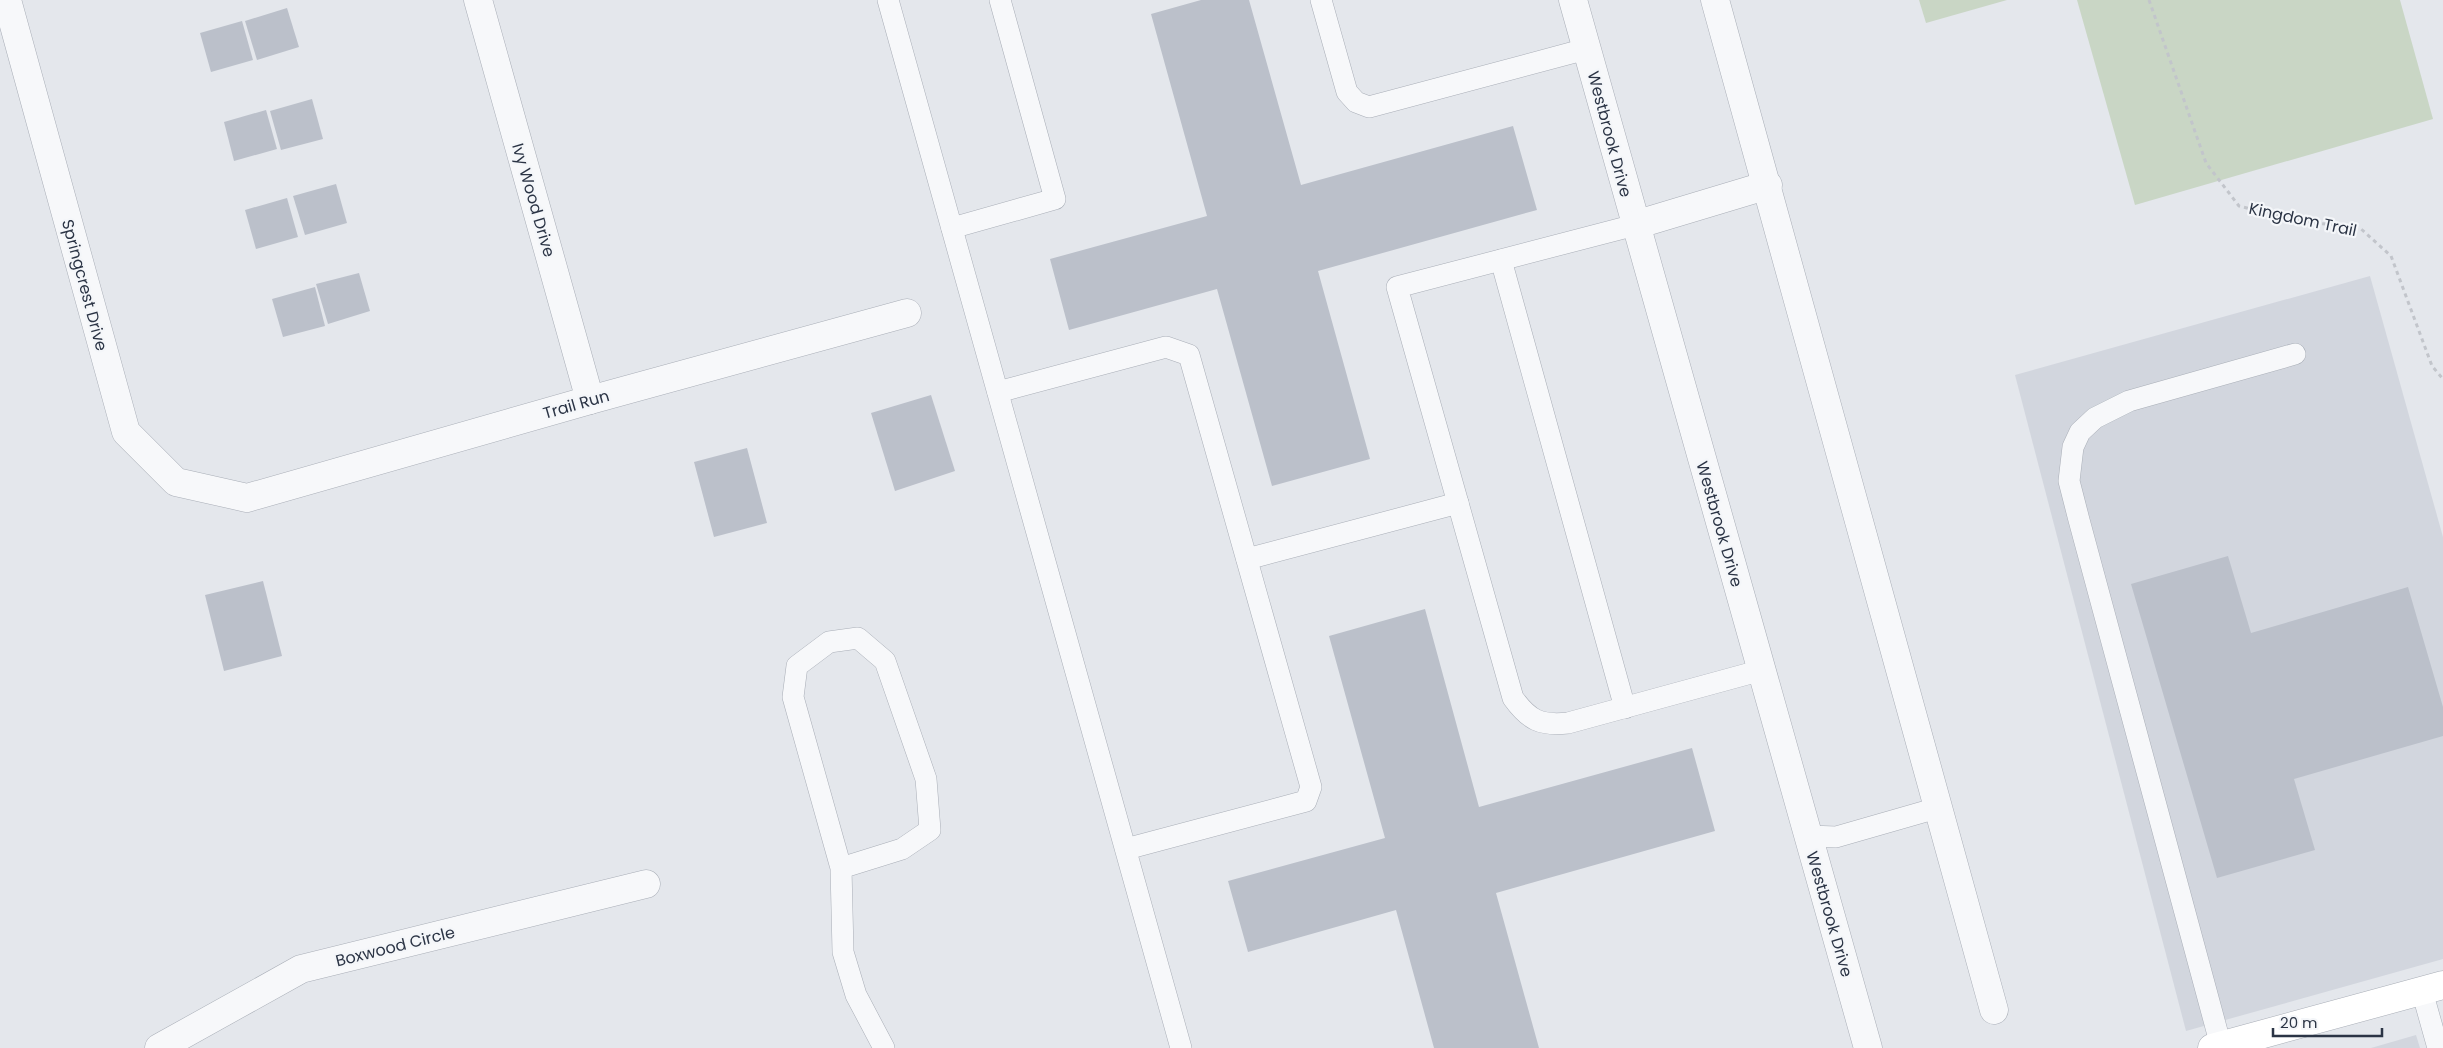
<svg xmlns="http://www.w3.org/2000/svg" width="2443" height="1048" viewBox="0 0 2443 1048" font-family="Poppins,sans-serif">
  <style>
    .built { fill: #d2d6de }
    .green { fill: #c9d6c5 }
    .building { fill: #bbc0ca }
    .lines { fill: none; stroke-linecap: round; stroke-linejoin: round }
    .lane-casing { stroke: #a9aeb7; stroke-width: 22 }
    .street-casing { stroke: #a9aeb7; stroke-width: 29 }
    .secondary-casing { stroke: #a9aeb7; stroke-width: 29 }
    .path { stroke: #c2c5cb; stroke-width: 3; stroke-dasharray: 4 4; stroke-linecap: butt }
    .lane { stroke: #f7f8fa; stroke-width: 21 }
    .street { stroke: #f7f8fa; stroke-width: 28 }
    .secondary { stroke: #fff; stroke-width: 28 }
    .labels { text-anchor: middle; stroke-width: 4.5; stroke-linejoin: round; paint-order: stroke }
    .street-label { font-size: 16px; fill: #2b3445; stroke: #f4f6f9 }
  </style>
  <rect width="100%" height="100%" fill="#e4e7ec"/>
  <g class="built">
    <polygon points="2370,276 2443,537 2443,959 2186,1031 2015,375"/>
    <polygon points="2416,1035 2420,1048 2371,1048"/>
  </g>
  <g class="green">
    <polygon points="1919,0 2007,0 1926,23"/>
    <polygon points="2077,0 2400,0 2433,119 2135,205"/>
  </g>
  <g class="building">
    <polygon points="1201,0 1249,0 1301,185 1513,126 1537,210 1318,271 1370,459 1272,486 1217,289 1069,330 1050,259 1207,216 1151,14"/>
    <polygon points="287,8 299,47 257,60 245,21"/>
    <polygon points="242,21 253,60 211,72 200,33"/>
    <polygon points="312,99 323,139 281,150 270,111"/>
    <polygon points="266,110 277,149 234,161 224,122"/>
    <polygon points="336,184 347,223 305,235 293,196"/>
    <polygon points="287,198 298,237 256,249 245,210"/>
    <polygon points="359,273 370,311 328,324 316,284"/>
    <polygon points="315,287 325,326 283,337 272,299"/>
    <polygon points="931,395 955,471 895,491 871,413"/>
    <polygon points="747,448 767,523 714,537 694,462"/>
    <polygon points="2228,556 2251,633 2408,587 2443,707 2443,736 2294,779 2315,850 2217,878 2131,584"/>
    <polygon points="263,581 282,656 224,671 205,595"/>
    <polygon points="1425,609 1479,807 1692,748 1715,831 1496,893 1539,1048 1434,1048 1396,910 1248,952 1228,881 1385,838 1329,636"/>
  </g>
  <g class="lines">
    <defs>
      <g id="lane">
        <polyline points="888,0 1181,1048"/>
        <polyline points="1321,0 1347,92 1356,102 1369,107 1586,49"/>
        <path d="M 1635,225 L 1397,287 L 1513,698 C 1529,720 1540,726 1568,723 L 1762,670"/>
        <polyline points="952,228 1055,199 1000,0"/>
        <polyline points="1501,260 1625,708"/>
        <polyline points="998,392 1166,347 1189,355 1311,787 1306,801 1126,849"/>
        <polyline points="1247,559 1458,503"/>
        <polyline points="1809,836 1836,837 1937,808"/>
        <polyline points="841,868 902,849 930,830 926,779 885,661 858,638 829,642 797,666 793,697 841,868 843,952 856,995 884,1048"/>
        <polyline points="2422,991 2438,1048"/>
        <polyline points="2221,1046 2079,520 2069,481 2073,447 2080,432 2095,418 2129,401 2295,354"/>
      </g>
      <g id="street">
        <polyline points="7,0 126,432 176,482 247,498 590,400 907,313"/>
        <polyline points="478,0 590,400"/>
        <polyline points="1573,0 1868,1048"/>
        <path d="M 1715,0 C 1811,336 1898,674 1994,1010"/>
        <polyline points="1635,225 1768,185"/>
        <polyline points="159,1048 301,969 646,884"/>
      </g>
      <polyline id="secondary" points="2212,1048 2443,985"/>
    </defs>
    <use href="#lane" class="lane-casing"/>
    <use href="#street" class="street-casing"/>
    <use href="#secondary" class="secondary-casing"/>
    <polyline class="path" points="2149,0 2206,163 2239,206 2299,221 2360,228 2391,256 2432,366 2443,379"/>
    <use href="#lane" class="lane"/>
    <use href="#street" class="street"/>
    <use href="#secondary" class="secondary"/>
  </g>
  <g class="labels">
    <g class="street-label">
      <text transform="translate(1610 134) rotate(75)" y="6">Westbrook Drive</text>
      <text transform="translate(534 200) rotate(74)" y="6">Ivy Wood Drive</text>
      <text transform="translate(2303 219) rotate(12)" y="6">Kingdom Trail</text>
      <text transform="translate(85 285) rotate(75)" y="6">Springcrest Drive</text>
      <text transform="translate(576 404) rotate(-16)" y="6">Trail Run</text>
      <text transform="translate(1720 524) rotate(74)" y="6">Westbrook Drive</text>
      <text transform="translate(1830 914) rotate(74)" y="6">Westbrook Drive</text>
      <text transform="translate(395 946) rotate(-14)" y="6">Boxwood Circle</text>
    </g>
  </g>
  <path d="M2273 1028v8h109v-8" fill="none" stroke="#2b3445" stroke-width="2.5"/>
  <text x="2280" y="1028" font-size="15" fill="#2b3445" stroke="#f4f6f9" stroke-width="4" paint-order="stroke">20 m</text>
</svg>
